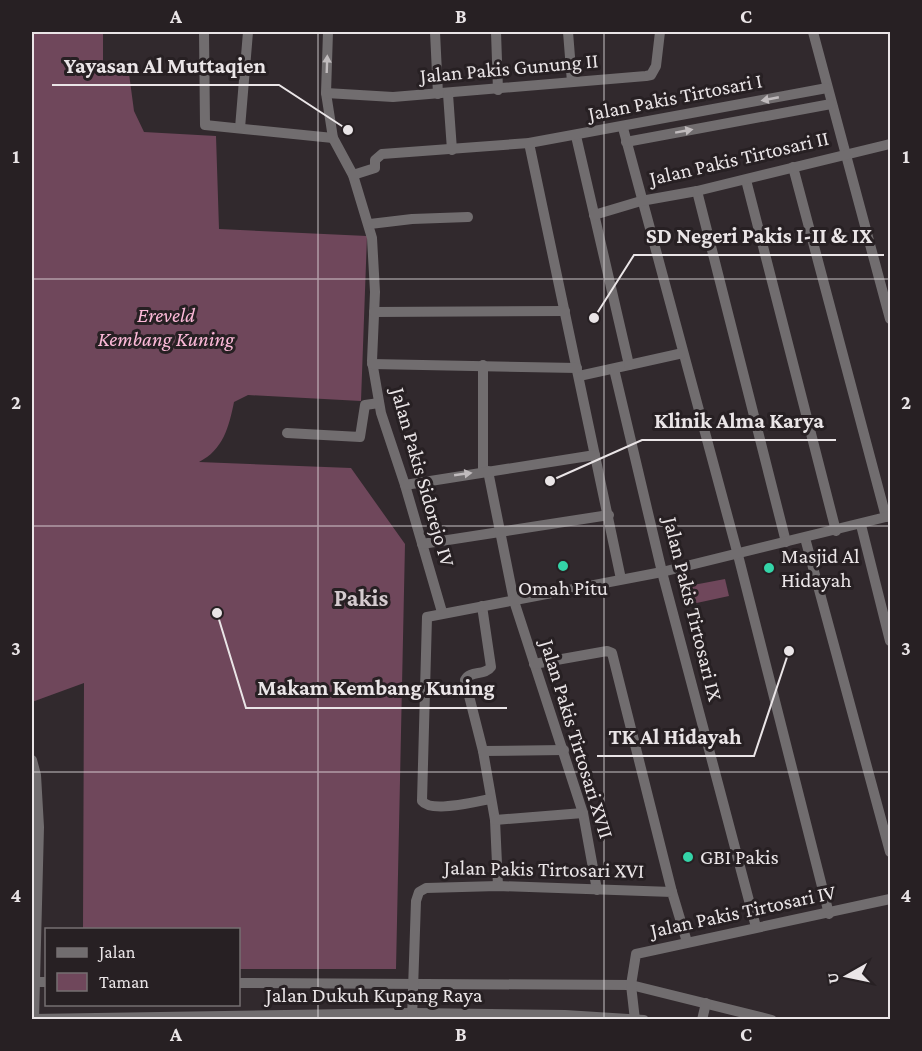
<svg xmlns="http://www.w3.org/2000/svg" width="922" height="1051" viewBox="0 0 922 1051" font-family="'Crimson Pro',serif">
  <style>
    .green { fill: #6f475b }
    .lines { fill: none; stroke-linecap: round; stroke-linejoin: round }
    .minor { stroke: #716d6f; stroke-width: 10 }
    .oneway { fill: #c0bbbd }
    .grid { fill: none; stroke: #eae5e7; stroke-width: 1.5; stroke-opacity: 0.55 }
    .poi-dot { fill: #34d4a8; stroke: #272023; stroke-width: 2 }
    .labels { text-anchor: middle; stroke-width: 6; stroke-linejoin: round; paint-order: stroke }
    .street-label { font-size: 21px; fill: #eae5e7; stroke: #272023 }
    .park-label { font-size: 21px; font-style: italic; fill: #fcb9d8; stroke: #272023 }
    .poi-label { font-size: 21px; fill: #eae5e7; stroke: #272023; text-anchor: start }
    .quarter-label { font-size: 24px; font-weight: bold; fill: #d5cbcf; stroke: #272023 }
    .leader { fill: none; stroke: #eae5e7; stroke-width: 2 }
    .callout-dot { fill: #eae5e7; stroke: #272023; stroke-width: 2 }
    .callout-label { font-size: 22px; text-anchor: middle; font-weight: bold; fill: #eae5e7; stroke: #272023; stroke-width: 6; stroke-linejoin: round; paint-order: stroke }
    .neatline { fill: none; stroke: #eae5e7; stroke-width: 2 }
    .grid-label { font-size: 20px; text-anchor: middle; font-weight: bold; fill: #eae5e7 }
  </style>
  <rect width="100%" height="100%" fill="#31292d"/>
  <g class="green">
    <path d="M 32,32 L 103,32 L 103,66 L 128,66 L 134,111 L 144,132 L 216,136 L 219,229 L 367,236 L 361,401 L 248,395 L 234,402 C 229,427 223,450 199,462 L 351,468 L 405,544 L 396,969 L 239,969 L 238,930 L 83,929 L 84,683 L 32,702 Z"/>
    <polygon points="725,579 729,596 692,604 688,586"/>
  </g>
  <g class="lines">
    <g class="minor">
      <polyline points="204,32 205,125 333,138"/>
      <polyline points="328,32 326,93 333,138 353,175 372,238 375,292 372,361 381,413 405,485 442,612"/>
      <polyline points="435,32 438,94"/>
      <polyline points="496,32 498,90"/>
      <polyline points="568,32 572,82"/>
      <polyline points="813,32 890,319"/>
      <polyline points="326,93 393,97 646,76 651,75 656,66 660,32"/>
      <polyline points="448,94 452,150"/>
      <polyline points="240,128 248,32"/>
      <polyline points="623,128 738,555 829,914"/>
      <polyline points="576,136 629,365 579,376"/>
      <polyline points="626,142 831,104"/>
      <polyline points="529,143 621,579"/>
      <polyline points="793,167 886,517"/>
      <polyline points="353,175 375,168 375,160 382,154 529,143 827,88"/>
      <polyline points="746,180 836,531"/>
      <polyline points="697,191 786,542"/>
      <polyline points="594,215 641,201 697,191 890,144"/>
      <polyline points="370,224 412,219 468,217"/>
      <polyline points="374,312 565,311"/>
      <polyline points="372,364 577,368"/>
      <polyline points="483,365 483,471"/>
      <polyline points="629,365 683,353"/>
      <polyline points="614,369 662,572 756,927"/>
      <polyline points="287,433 360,437 365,405 379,403"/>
      <polyline points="488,471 514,601 583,813 597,890"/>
      <polyline points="405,485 595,455"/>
      <polyline points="861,525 890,641"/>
      <polyline points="805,538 890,852"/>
      <polyline points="422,544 609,515"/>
      <path d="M 482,606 L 491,667 C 485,676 470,670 465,680 L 483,751 L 495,820 L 498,886"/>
      <polyline points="534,664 607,651 612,653 672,892"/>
      <polyline points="483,751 564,750"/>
      <polyline points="32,760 36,775 39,827 34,1020"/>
      <path d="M 490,799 C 475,802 431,813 422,801 L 427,617 L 662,572 L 890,516"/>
      <polyline points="495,820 583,813"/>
      <polyline points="32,982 46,982"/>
      <polyline points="238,983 631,985 772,1020"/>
      <polyline points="32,1019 411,1013 565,1015 644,1020"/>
      <polyline points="412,1019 416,901 419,892 426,888 498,886 672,892 687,942"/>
      <polyline points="635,1020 631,985 636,954 890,899"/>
      <polyline points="702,1020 706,1003"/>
    </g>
  </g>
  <defs><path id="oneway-solid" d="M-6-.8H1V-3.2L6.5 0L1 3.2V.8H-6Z" transform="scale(1.5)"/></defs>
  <g class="oneway">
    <use href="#oneway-solid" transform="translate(327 64) rotate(-88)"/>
    <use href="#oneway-solid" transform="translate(770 99) rotate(169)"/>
    <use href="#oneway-solid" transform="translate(684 131) rotate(-10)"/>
    <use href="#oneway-solid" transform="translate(463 474) rotate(-8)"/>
  </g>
  <path class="grid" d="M 318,32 L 318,1020M 604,32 L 604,1020M 32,279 L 890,279M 32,526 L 890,526M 32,772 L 890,772"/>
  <g class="poi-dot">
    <circle cx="563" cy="566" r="6"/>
    <circle cx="769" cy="568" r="6"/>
    <circle cx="688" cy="857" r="6"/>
  </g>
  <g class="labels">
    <g class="street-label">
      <text transform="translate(509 68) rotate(-5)" y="7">Jalan Pakis Gunung II</text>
      <text transform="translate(675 97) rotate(-11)" y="7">Jalan Pakis Tirtosari I</text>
      <text transform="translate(739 158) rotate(-13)" y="7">Jalan Pakis Tirtosari II</text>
      <text transform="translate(423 477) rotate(74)" y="7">Jalan Pakis Sidorejo IV</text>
      <text transform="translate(693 609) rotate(76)" y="7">Jalan Pakis Tirtosari IX</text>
      <text transform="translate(577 739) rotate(73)" y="7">Jalan Pakis Tirtosari XVII</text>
      <text transform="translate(544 869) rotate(1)" y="7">Jalan Pakis Tirtosari XVI</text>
      <text transform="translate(743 911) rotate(-12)" y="7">Jalan Pakis Tirtosari IV</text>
      <text x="374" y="1002">Jalan Dukuh Kupang Raya</text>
    </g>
    <g class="park-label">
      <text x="166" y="322">Ereveld<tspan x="166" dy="24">Kembang Kuning</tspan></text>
    </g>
    <g class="poi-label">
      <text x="781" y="563">Masjid Al<tspan x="781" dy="24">Hidayah</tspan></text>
      <text x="563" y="595" text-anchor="middle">Omah Pitu</text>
      <text x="700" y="864">GBI Pakis</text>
    </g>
    <g class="quarter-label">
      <text x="361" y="606">Pakis</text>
    </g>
  </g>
  <path class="leader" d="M348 130L279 85H52M594 318L634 255H884M550 481L642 440H836M217 613L246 708H507M789 651L754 756H597"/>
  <g class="callout-dot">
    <circle cx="348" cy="130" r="6"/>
    <circle cx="594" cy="318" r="6"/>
    <circle cx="550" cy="481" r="6"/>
    <circle cx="217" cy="613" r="6"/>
    <circle cx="789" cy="651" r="6"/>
  </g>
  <g class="callout-label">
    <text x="165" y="73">Yayasan Al Muttaqien</text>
    <text x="759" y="243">SD Negeri Pakis I-II &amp; IX</text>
    <text x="739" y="428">Klinik Alma Karya</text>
    <text x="376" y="695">Makam Kembang Kuning</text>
    <text x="675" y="744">TK Al Hidayah</text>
  </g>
  <rect width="922" height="1051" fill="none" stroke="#272023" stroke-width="66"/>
  <rect x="45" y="928" width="195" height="78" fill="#272023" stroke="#756f71" stroke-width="1.5"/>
  <rect x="57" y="948" width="30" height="9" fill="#716d6f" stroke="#756f71" stroke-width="1.5"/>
  <text x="99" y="958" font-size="18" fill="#eae5e7">Jalan</text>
  <rect x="57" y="973" width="30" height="18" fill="#6f475b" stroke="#756f71" stroke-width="1.5"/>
  <text x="99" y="988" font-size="18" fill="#eae5e7">Taman</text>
  <g transform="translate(847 976) rotate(261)" stroke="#272023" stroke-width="4.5" paint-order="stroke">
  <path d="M0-4.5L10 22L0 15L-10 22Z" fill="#eae5e7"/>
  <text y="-9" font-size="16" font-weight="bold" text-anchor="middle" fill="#eae5e7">U</text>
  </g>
  <rect x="33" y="33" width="856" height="985" class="neatline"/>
  <g class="grid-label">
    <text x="176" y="23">A</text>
    <text x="461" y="23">B</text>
    <text x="746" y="23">C</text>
    <text x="16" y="163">1</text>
    <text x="906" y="163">1</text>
    <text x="16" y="409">2</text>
    <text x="906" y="409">2</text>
    <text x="16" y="655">3</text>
    <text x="906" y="655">3</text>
    <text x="16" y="902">4</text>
    <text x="906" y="902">4</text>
    <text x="176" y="1041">A</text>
    <text x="461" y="1041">B</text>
    <text x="746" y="1041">C</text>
  </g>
</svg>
